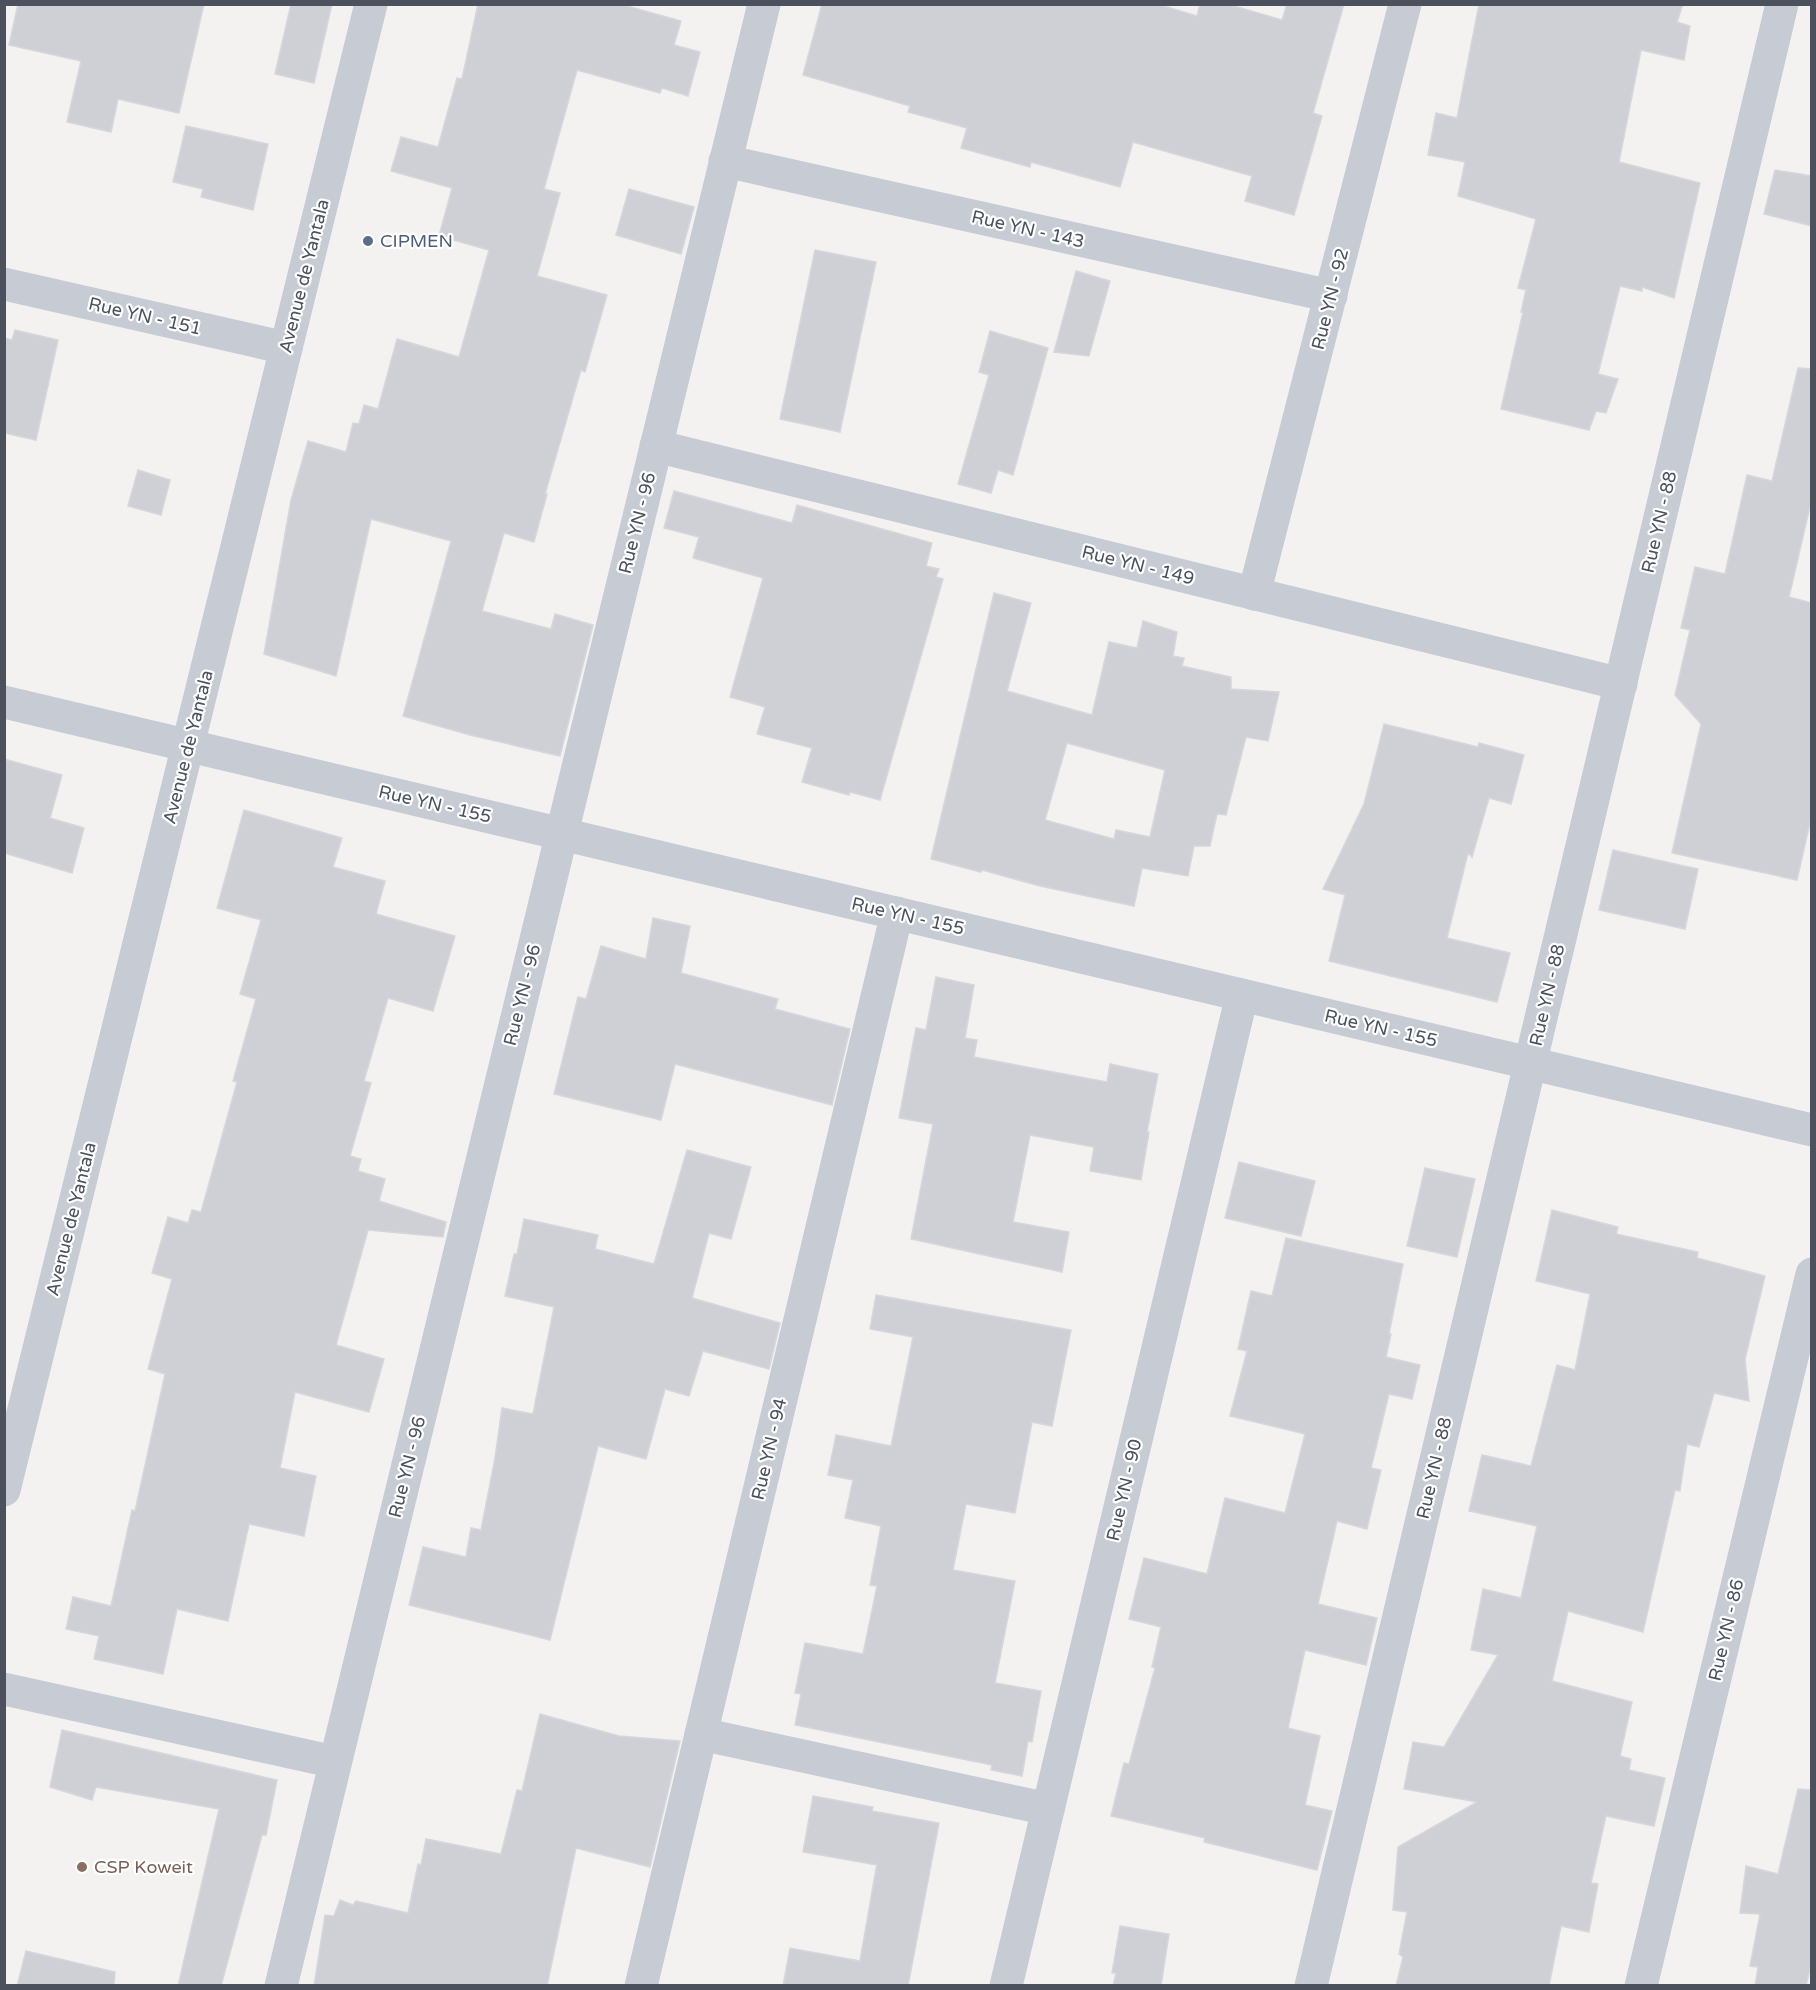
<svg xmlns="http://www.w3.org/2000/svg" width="1816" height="1990" viewBox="0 0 1816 1990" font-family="'Varela Round',sans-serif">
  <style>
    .building { fill: #cfd0d5; stroke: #d6d7dc; stroke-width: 1.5; fill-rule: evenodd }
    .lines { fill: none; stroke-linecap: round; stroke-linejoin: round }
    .minor { stroke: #c6cbd4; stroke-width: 33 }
    .service-dot { fill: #5c6f8a; stroke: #fff; stroke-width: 2 }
    .education-dot { fill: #8d6e63; stroke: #fff; stroke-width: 2 }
    .labels { text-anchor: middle; stroke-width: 4.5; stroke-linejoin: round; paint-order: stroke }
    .street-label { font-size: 18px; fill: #4b515d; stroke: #fff }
    .service-label { font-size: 18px; fill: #4e5e75; stroke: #fff; text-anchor: start }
    .education-label { font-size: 18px; fill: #785e54; stroke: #fff; text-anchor: start }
  </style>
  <rect width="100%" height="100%" fill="#f3f2f1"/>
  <g class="building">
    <polygon points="18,4 204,4 179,113 118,99 111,132 67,122 81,61 9,45"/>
    <polygon points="291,4 332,4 314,83 275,74"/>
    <polygon points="478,4 620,4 681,21 674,45 700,52 688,96 662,88 660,93 577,70 544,189 560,193 537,276 607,295 585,372 581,370 545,494 547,494 534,542 504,533 482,611 551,629 555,614 593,625 560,756 470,735 403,716 451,541 371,519 336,676 264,654 291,500 308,441 346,452 353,423 359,424 364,405 378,409 397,339 459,357 489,250 439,236 452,188 391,171 401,137 438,147 457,78 462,79"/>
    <polygon points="822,4 1157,4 1197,16 1200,4 1227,4 1282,20 1287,4 1344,4 1313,113 1322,116 1294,215 1245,201 1252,176 1133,142 1120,187 1031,162 1030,167 961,148 967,128 908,112 910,106 803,75"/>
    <polygon points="1479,4 1683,4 1677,22 1690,26 1684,60 1641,50 1619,162 1700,183 1674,298 1642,287 1642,291 1620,286 1598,374 1618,379 1606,413 1596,411 1589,430 1501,409 1523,312 1521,312 1526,290 1518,288 1536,219 1458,196 1465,162 1428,155 1436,113 1457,118"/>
    <polygon points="186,126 268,144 253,210 201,197 203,189 173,182"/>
    <polygon points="1775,170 1812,176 1812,226 1764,214"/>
    <polygon points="629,189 694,207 681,254 616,235"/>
    <polygon points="815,250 876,262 840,432 780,419"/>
    <polygon points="1076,271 1110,281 1089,356 1054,352"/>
    <polygon points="15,330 58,340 36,440 4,433 4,338 12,340"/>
    <polygon points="990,331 1048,348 1013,475 998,470 991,493 958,484 989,375 979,372"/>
    <polygon points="1798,368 1812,369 1812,498 1789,597 1812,603 1812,814 1797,880 1672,853 1701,724 1675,695 1690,630 1681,628 1695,567 1725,574 1747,475 1772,481"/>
    <polygon points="138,470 170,480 161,515 128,506"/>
    <polygon points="674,491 792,523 797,505 932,543 926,566 939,569 936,577 943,579 880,800 850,792 849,795 802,782 812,748 757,734 765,707 730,697 763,578 693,558 699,537 664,528"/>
    <path d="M 994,593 L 1031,603 L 1007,691 L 1092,715 L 1109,642 L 1137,648 L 1143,621 L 1177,632 L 1173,656 L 1184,658 L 1182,666 L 1231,677 L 1231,689 L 1279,692 L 1268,741 L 1246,737 L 1226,815 L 1217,814 L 1210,846 L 1194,846 L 1188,876 L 1142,868 L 1134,906 L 1040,886 L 982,870 L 981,872 L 931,859 ZM 1067,743 L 1165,770 L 1150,837 L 1116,830 L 1114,839 L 1045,820 Z"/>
    <polygon points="1384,724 1478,747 1479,743 1524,755 1511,804 1489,798 1472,857 1468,853 1447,938 1510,953 1497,1002 1329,961 1345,895 1323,889 1364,804"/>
    <polygon points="4,759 62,775 50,818 84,828 72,873 4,853"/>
    <polygon points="244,810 342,838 333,867 385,881 376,914 455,936 433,1011 388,998 364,1081 371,1083 350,1156 361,1159 358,1171 385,1179 379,1201 446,1222 443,1237 368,1230 336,1345 384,1359 369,1412 295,1392 280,1468 316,1476 304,1536 249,1524 228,1621 177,1609 163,1674 94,1659 99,1636 66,1629 73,1597 111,1606 132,1510 135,1511 165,1374 148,1369 172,1279 152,1273 168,1217 188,1223 192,1210 201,1212 237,1082 233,1081 256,999 240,994 261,920 217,908"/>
    <polygon points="1613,850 1698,869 1685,929 1599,910"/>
    <polygon points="653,918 690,926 681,973 778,999 775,1009 850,1029 832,1105 675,1064 661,1120 554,1094 578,997 586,999 601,946 646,959"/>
    <polygon points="936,977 974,985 965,1038 977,1040 974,1057 1107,1082 1110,1064 1158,1074 1147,1132 1149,1132 1141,1180 1090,1171 1094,1147 1030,1135 1013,1222 1069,1232 1062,1272 911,1239 933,1124 899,1118 916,1028 926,1030"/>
    <polygon points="687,1150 751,1167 731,1239 709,1233 692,1298 780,1323 769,1369 703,1351 689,1396 665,1389 646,1459 598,1446 550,1640 409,1605 423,1547 466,1557 471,1528 481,1530 495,1458 502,1408 533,1414 554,1307 505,1296 514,1254 517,1254 524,1219 598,1235 595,1249 654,1264"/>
    <polygon points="1239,1162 1315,1181 1301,1236 1225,1218"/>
    <polygon points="1425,1168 1475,1179 1457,1257 1407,1246"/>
    <polygon points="1552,1210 1618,1227 1616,1234 1698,1252 1697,1258 1765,1276 1745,1359 1749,1401 1714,1393 1699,1447 1687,1444 1680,1491 1675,1490 1643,1632 1568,1611 1552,1681 1632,1702 1620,1756 1631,1759 1629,1770 1665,1778 1654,1826 1606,1816 1591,1883 1598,1884 1589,1932 1561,1926 1549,1986 1396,1986 1403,1957 1399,1954 1407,1912 1393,1910 1398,1847 1477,1802 1404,1789 1413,1742 1444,1747 1498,1655 1471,1650 1483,1589 1521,1598 1537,1526 1469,1511 1482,1455 1531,1466 1557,1365 1575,1370 1590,1294 1536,1281"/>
    <polygon points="1286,1238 1403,1264 1389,1334 1391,1334 1386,1357 1420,1365 1412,1399 1389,1394 1371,1468 1381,1470 1367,1529 1337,1521 1318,1604 1377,1618 1366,1665 1305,1650 1288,1728 1320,1736 1305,1805 1332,1811 1317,1870 1204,1842 1205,1838 1111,1816 1124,1763 1129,1764 1155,1668 1152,1667 1161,1627 1129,1619 1144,1558 1207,1574 1225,1498 1285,1513 1305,1434 1230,1416 1247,1351 1238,1349 1251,1291 1272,1296"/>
    <polygon points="876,1295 1071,1330 1052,1426 1032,1422 1015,1513 966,1504 953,1570 1015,1581 995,1683 1041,1691 1032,1742 1028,1741 1022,1776 991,1770 992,1765 795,1725 801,1694 795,1693 805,1643 863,1654 877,1586 870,1585 881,1526 845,1518 853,1480 828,1475 836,1435 891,1446 913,1337 870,1329"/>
    <polygon points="540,1714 619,1736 680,1741 650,1867 576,1848 547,1986 314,1986 325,1915 334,1916 340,1900 353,1905 356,1901 408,1913 418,1864 421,1865 426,1839 501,1854 517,1790 522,1791"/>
    <polygon points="62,1730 277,1780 266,1835 262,1835 221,1986 178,1986 219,1809 96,1787 92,1800 50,1787"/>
    <polygon points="1798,1789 1812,1790 1812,1961 1806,1986 1755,1986 1758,1967 1750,1966 1760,1914 1740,1913 1746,1866 1778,1874"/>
    <polygon points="813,1796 873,1807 872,1811 939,1823 908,1986 783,1986 790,1948 860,1961 876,1869 877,1865 803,1852"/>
    <polygon points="1120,1926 1169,1934 1161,1986 1113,1986 1116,1973 1112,1973"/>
    <polygon points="26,1951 115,1972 114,1986 17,1986"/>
  </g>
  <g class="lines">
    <g class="minor">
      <polyline points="725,161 1331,296"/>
      <polyline points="4,284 286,348"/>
      <polyline points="656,446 1621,684"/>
      <polyline points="1254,594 1405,4"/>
      <polyline points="4,702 1812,1130"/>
      <polyline points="4,1490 371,4"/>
      <polyline points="4,1689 335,1762"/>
      <polyline points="701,1734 1048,1809"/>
      <polyline points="281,1986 764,4"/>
      <polyline points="641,1986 897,913"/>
      <polyline points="1006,1986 1242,995"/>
      <polyline points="1311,1986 1782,4"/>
      <polyline points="1641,1986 1812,1274"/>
    </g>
  </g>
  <circle class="service-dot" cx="368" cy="241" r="6"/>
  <circle class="education-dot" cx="82" cy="1867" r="6"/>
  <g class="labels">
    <g class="street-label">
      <text transform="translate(1028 229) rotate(13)" y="6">Rue YN - 143</text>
      <text transform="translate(304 276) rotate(-76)" y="6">Avenue de Yantala</text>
      <text transform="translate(1330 299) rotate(-76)" y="6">Rue YN - 92</text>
      <text transform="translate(145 316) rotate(13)" y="6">Rue YN - 151</text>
      <text transform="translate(1659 522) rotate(-77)" y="6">Rue YN - 88</text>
      <text transform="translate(637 523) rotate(-76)" y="6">Rue YN - 96</text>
      <text transform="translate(1138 565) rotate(14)" y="6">Rue YN - 149</text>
      <text transform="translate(188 747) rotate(-76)" y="6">Avenue de Yantala</text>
      <text transform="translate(435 804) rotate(13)" y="6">Rue YN - 155</text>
      <text transform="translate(908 916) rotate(13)" y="6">Rue YN - 155</text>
      <text transform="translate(522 995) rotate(-76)" y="6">Rue YN - 96</text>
      <text transform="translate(1547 995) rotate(-77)" y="6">Rue YN - 88</text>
      <text transform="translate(1381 1028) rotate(13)" y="6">Rue YN - 155</text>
      <text transform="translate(71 1219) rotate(-76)" y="6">Avenue de Yantala</text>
      <text transform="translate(769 1449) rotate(-77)" y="6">Rue YN - 94</text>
      <text transform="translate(407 1467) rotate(-76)" y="6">Rue YN - 96</text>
      <text transform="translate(1434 1468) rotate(-77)" y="6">Rue YN - 88</text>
      <text transform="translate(1124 1490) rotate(-77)" y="6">Rue YN - 90</text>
      <text transform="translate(1726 1630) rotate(-77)" y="6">Rue YN - 86</text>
    </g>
    <g class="service-label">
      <text x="380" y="247">CIPMEN</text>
    </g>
    <g class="education-label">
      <text x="94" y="1873">CSP Koweit</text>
    </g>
  </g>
  <rect width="1816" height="1990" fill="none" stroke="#4b515d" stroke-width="12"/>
</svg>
